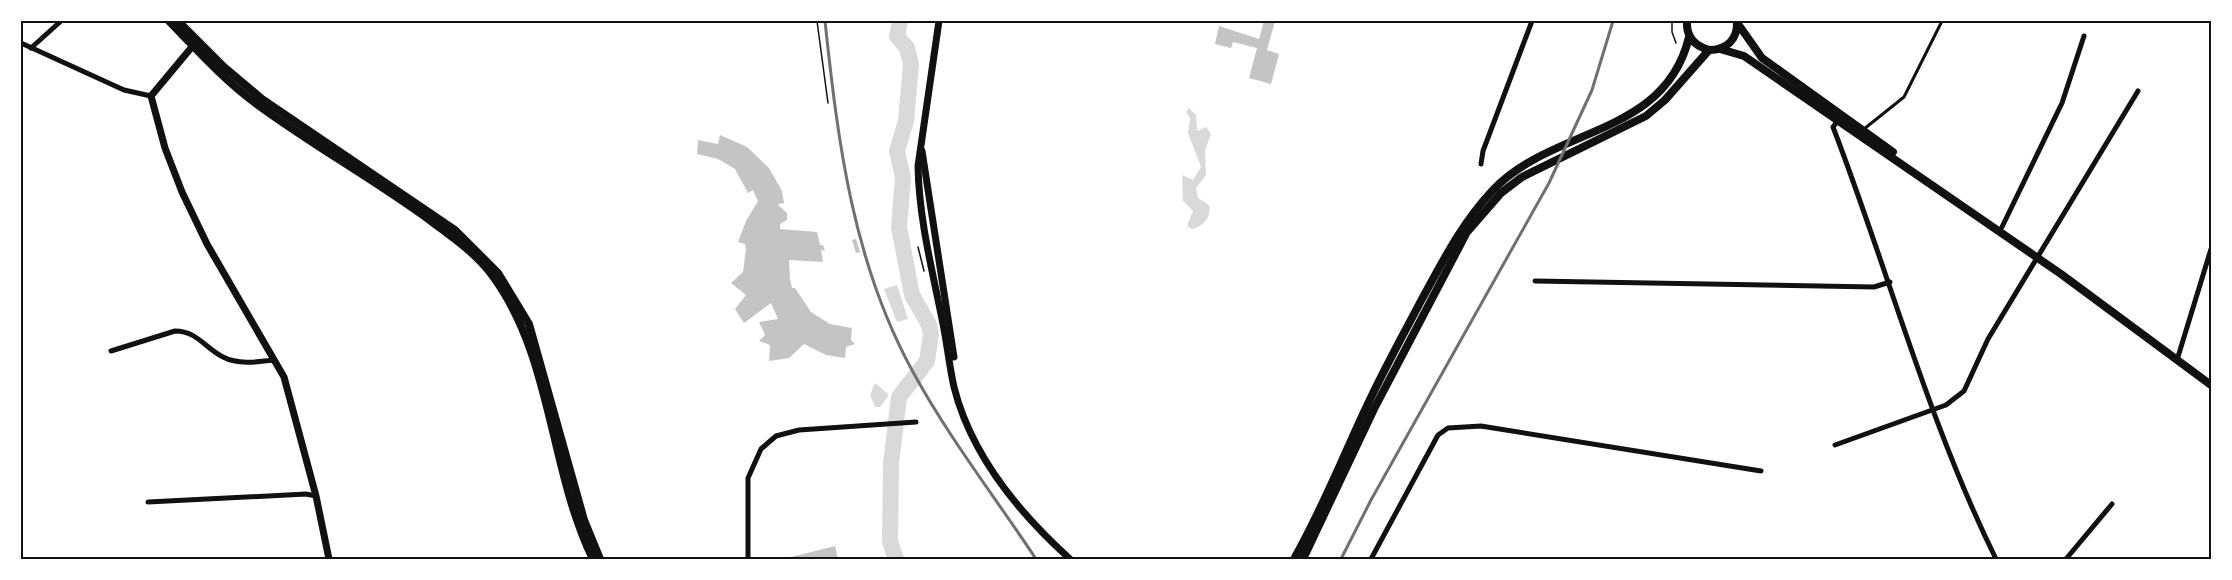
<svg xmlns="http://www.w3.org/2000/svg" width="2232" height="580" viewBox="0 0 2232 580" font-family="'DejaVu Sans',sans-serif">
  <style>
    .water { fill: #d9d9d9 }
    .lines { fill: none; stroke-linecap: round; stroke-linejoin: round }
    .river { stroke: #d9d9d9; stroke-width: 16 }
    .building { fill: #c4c4c4 }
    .path { stroke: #111; stroke-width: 1.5 }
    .service { stroke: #111; stroke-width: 3 }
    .minor { stroke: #111; stroke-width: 5 }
    .tertiary { stroke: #111; stroke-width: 7 }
    .secondary { stroke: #111; stroke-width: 8 }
    .primary { stroke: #111; stroke-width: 8 }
    .rail { stroke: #707070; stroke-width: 3 }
    .neatline { fill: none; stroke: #111; stroke-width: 2 }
  </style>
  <rect width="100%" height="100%" fill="#fff"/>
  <g class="water">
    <path d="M 1189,108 L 1196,115 L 1197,131 L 1206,127 L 1211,134 L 1205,151 L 1206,175 L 1196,188 L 1198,198 L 1209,205 C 1212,217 1203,227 1192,229 L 1187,226 L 1193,211 L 1183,201 L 1182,175 L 1193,180 L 1201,167 L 1188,133 L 1190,118 L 1186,112 Z"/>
    <polygon points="897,285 908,319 897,322 884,289"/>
    <polygon points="875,383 889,395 880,407 875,407 870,395"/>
  </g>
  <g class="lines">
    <polyline class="river" points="896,559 890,542 891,464 899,397 927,361 931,334 929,325 912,295 899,227 903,178 897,151 906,121 911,64 907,48 897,36 900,21"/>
  </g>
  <g class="building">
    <polygon points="1264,21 1275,21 1267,50 1279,54 1271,84 1249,78 1257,48 1233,42 1231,48 1215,44 1219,26 1259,39"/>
    <polygon points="720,135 747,147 769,168 782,191 784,203 778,204 779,206 787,213 787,220 780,224 780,229 817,232 820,245 823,245 825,251 821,250 823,262 789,260 790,279 792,288 795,288 811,312 830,324 852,328 851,340 855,344 846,347 845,358 826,355 804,344 789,358 769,361 770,345 759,341 765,335 759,322 778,319 771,303 744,323 735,309 746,295 731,283 743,272 746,249 745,244 738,242 746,221 758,201 753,190 748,193 735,169 718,159 697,154 698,140 718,144"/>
    <polygon points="856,239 860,252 856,253 852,240"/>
    <polygon points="835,546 838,559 787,559 787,558"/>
  </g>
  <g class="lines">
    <g class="path">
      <polyline points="817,21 828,103"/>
      <polyline points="1672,21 1672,32 1676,43"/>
      <polyline points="918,247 924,271"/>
    </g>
    <polyline class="service" points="1864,129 1904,97 1942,21"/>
    <g class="minor">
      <polyline points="21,43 124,90 151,96"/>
      <polyline points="31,48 61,21"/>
      <path d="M 1839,119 L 1833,127 C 1888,270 1928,421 1996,559"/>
      <polyline points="1481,164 1483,151 1532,21"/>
      <polyline points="2002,227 2062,103 2084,36"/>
      <polyline points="1535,281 1874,287 1890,282"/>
      <path d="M 111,351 L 175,331 C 197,331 205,348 223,357 C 238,365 258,362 274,360"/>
      <polyline points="2177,360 2211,249"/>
      <polyline points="1835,445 1946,405 1964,391 1988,339 2138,91"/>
      <polyline points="148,502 306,494 316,496"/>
      <polyline points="748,559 748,478 761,449 776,436 799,430 916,422"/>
      <polyline points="1371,559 1438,435 1448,428 1481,426 1761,471"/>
      <polyline points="2066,559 2112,504"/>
    </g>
    <g class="tertiary">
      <path d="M 939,21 L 918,166 C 919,219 932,269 942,319 C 947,342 949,365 954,387 C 971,455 1019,513 1070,559"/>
      <polyline points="196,42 151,96 165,148 182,192 207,244 284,377 316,496 329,559"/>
      <polyline points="922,151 954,357"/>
    </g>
    <g class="secondary">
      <path d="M 169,21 C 197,50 225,81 258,105 C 314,146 375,180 431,221 C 452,237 476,253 492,275 C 553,357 549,469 593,559"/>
      <polyline points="178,21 224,67 262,99 455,230 498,273 529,324 584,520 600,559"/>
      <path d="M 1294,559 C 1322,510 1342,459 1366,408 C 1383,371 1403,335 1422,299 C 1444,259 1462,223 1493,190 C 1554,126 1665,137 1689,37"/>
      <polyline points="1303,559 1374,409 1467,232 1501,193 1522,177 1646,116 1665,100 1709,50"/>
    </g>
    <g class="primary">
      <path d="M 1687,21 C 1686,37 1695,46 1709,50 C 1727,50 1738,39 1737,21"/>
      <polyline points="1738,24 1762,58 1893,152"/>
      <polyline points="1720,49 1744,56 2061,274 2211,385"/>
    </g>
    <g class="rail">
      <path d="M 825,21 C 838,143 853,263 913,372 C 949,438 995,497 1036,559"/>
      <polyline points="1341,559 1371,500 1549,183 1592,90 1613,21"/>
    </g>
  </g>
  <rect width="2232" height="580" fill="none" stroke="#ffffff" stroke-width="45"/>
  <rect x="22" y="22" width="2188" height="536" class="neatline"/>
</svg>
